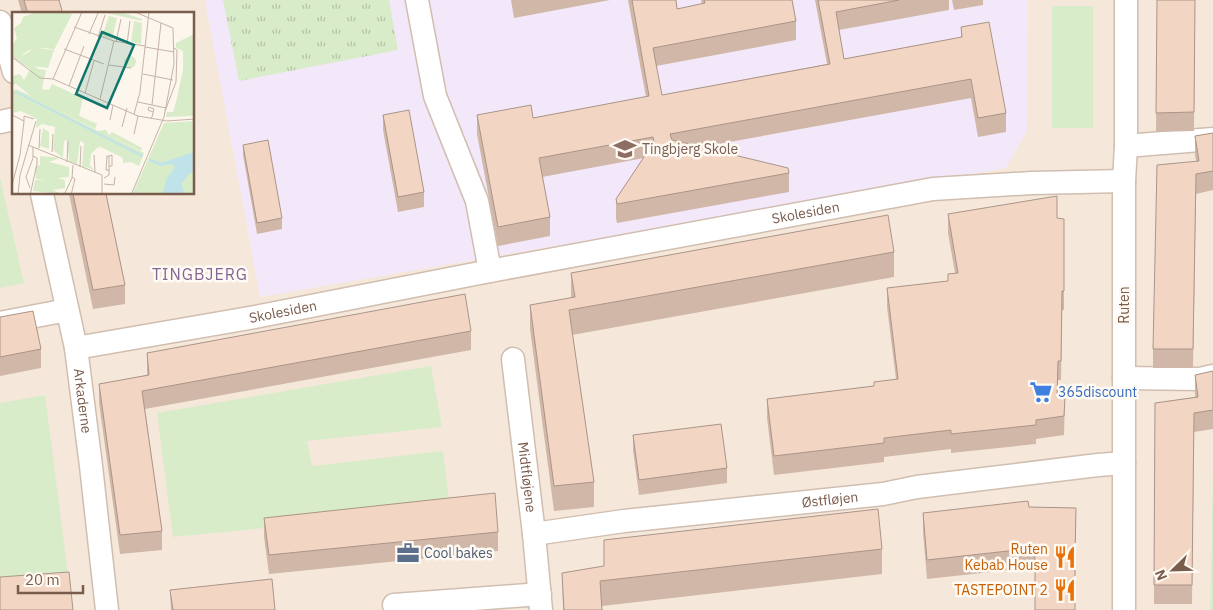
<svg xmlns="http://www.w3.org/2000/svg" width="1213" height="610" viewBox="0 0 1213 610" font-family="'IBM Plex Sans',sans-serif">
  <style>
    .residential { fill: #f5e8da; fill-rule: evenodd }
    .education { fill: #f3e8fa }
    .grass { fill: url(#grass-tufts) }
    .park { fill: #d8ecc9 }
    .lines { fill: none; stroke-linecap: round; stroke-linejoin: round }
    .minor-casing { stroke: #d1beb0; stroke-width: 25 }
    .minor { stroke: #fff; stroke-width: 22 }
    .wall { fill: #d1b7a8 }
    .shaded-wall { fill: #aa9588 }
    .building { fill: #f3d5c3; stroke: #aa9588 }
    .labels { text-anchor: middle; stroke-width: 5; stroke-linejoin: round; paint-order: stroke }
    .education-label { font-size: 14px; fill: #785e54; stroke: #fffaf3; text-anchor: start }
    .street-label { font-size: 14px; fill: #7a5c4d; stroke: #fffaf3 }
    .shop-label { font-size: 14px; fill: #366cbe; stroke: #fffaf3; text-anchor: start }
    .food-label { font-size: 14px; fill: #c56008; stroke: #fffaf3; text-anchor: end }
    .service-label { font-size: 14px; fill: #4e5e75; stroke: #fffaf3; text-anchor: start }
    .quarter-label { font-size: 16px; letter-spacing: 1px; fill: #846695; stroke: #fffaf3 }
    .inset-road { fill: none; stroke: #c5b3a7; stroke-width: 1 }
    .view { fill: #0f766e; fill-opacity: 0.15; stroke: #0f766e; stroke-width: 2.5 }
    .inset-edge { fill: none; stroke: #7a5c4d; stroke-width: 2.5 }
  </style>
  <defs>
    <pattern id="grass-tufts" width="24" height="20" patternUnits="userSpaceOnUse" patternTransform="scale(1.25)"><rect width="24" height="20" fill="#d8ecc9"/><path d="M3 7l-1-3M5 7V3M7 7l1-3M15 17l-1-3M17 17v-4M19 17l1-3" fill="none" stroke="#b4c2a5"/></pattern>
  </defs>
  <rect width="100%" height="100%" fill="#fdf6ec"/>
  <path class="residential" d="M 0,0 L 1213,0 L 1213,466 L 1210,610 L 0,610 ZM 14,14 L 194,14 L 194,194 L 14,194 Z"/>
  <polygon class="education" points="205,0 1028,0 1027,130 1006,168 260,297"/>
  <polygon class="grass" points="223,0 389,0 398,50 239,81"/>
  <g class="park">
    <rect x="1052" y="6" width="41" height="122"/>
    <polygon points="0,178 24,283 0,288"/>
    <polygon points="431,366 442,427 307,441 312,466 443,451 450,510 173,537 157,413"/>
    <polygon points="45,395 69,582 0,586 0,403"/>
    <polygon points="1213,466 1213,610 1210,610"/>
  </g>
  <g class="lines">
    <defs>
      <g id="minor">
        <polyline points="417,0 435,96 477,201 490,271"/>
        <polyline points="0,22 14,72"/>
        <polyline points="0,122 14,119"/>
        <polyline points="1126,146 1213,139"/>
        <path id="s1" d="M 42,194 L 76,348 L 91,466 L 107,610"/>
        <polyline points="0,323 67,310"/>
        <path id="s2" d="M 76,348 L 255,317 L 490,271 L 933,189 L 1032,183 L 1124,181"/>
        <path id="s3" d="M 513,359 L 534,534 L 541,610"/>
        <polyline points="1124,378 1200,379 1213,376"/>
        <path id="s4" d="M 534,534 L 624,521 L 883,494 L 917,487 L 1098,465 L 1124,463"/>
        <polyline points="394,605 540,594"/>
        <polyline points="1124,610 1124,181 1126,146 1126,0"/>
      </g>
    </defs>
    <use href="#minor" class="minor-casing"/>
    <use href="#minor" class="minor"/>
  </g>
  <g class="wall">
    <polygon points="18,0 59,0 63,14 22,14"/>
    <polygon points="511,0 610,0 514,18"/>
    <polygon points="628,0 676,0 677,9 702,4 701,0 792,0 796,21 796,40 656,66 662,95 827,64 815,0 949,0 949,10 839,30 844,59 961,37 961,27 1006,113 1006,132 978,137 971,98 702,147 789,173 789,192 617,223 616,218 616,199 644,158 542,177 550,217 550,236 498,246 477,134 477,115 533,118 646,97"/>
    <polygon points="952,0 983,0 983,5 954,10"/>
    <polygon points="1157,0 1195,0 1194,131 1156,132"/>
    <polygon points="383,115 424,192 424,207 398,212 383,130"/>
    <polygon points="1213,133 1213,190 1196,194 1193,368 1153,368 1153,349 1196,161 1195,155 1195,136"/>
    <polygon points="243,145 282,218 282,229 257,234 243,155"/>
    <polygon points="69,194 106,194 125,285 125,304 93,309"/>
    <polygon points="948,214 1064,219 1064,310 1062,310 1061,380 1058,380 1057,395 1065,397 1064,435 1036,439 1036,444 951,453 951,449 884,457 884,462 774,475 767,418 767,399 874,386 896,379 887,307 887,288 948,281 955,273 948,233"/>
    <polygon points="894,252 894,277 572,335 594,482 594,507 554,511 530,329 530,305 571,298 571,273"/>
    <polygon points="0,317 41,349 41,368 0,376"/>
    <polygon points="471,331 471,350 145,409 162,531 162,550 120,554 99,403 99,384 147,375 147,353"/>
    <polygon points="1213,371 1213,429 1194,432 1192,604 1154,604 1155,403 1195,397 1195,375"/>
    <polygon points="633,435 727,468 727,483 639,495 633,450"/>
    <polygon points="1029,507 1076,508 1075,610 1035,567 927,579 923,532 923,513"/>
    <polygon points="264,518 498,532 498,551 269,574 264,537"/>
    <polygon points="882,549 882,574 602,606 602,610 563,610 562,573"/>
    <polygon points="170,590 275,610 171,610"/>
  </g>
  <g class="shaded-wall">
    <polygon points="1076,508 1075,573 1073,574 1073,555"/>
    <polygon points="1075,581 1075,610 1073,609 1073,590"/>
  </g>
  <g class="building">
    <polygon points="24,0 59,0 63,14 28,14"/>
    <polygon points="632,0 676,0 677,9 705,3 704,0 792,0 796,21 653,48 662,95 830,64 818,0 899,0 836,12 844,59 962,37 961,27 989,22 1006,113 978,118 971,79 670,134 672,140 788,168 789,173 617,204 616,199 654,142 653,137 539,158 550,217 498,227 477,115 531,105 533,118 649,96"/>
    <polygon points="1157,0 1195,0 1194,112 1156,113"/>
    <polygon points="409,110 424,192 398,197 383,115"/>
    <polygon points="1213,133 1213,171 1196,174 1193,349 1153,349 1157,165 1199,161 1195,136"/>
    <polygon points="268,140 282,218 257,223 243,145"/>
    <polygon points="73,194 106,194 125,285 93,290"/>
    <polygon points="1057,196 1057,218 1064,219 1064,291 1062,291 1061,361 1058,361 1057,395 1065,397 1064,416 1036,420 1036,425 951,434 951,430 884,438 884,443 774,456 767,399 874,386 874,382 898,379 887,288 948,281 948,274 958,273 948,214"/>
    <polygon points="888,215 894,252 569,310 594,482 554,486 530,305 575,297 571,273"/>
    <polygon points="465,294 471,331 142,391 162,531 120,535 99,384 149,375 147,353"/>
    <polygon points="33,311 41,349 0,357 0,317"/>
    <polygon points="1213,371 1213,410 1194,413 1192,585 1154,585 1155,403 1198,397 1195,375"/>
    <polygon points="721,424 727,468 639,480 633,435"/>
    <polygon points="495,493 498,532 269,555 264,518"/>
    <polygon points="1028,501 1029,507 1076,508 1075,554 1073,555 1073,561 1075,562 1075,590 1073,590 1073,596 1075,597 1075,610 1035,610 1035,548 927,560 923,513"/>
    <polygon points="878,509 882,549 600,581 602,610 564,610 562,573 604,566 604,540"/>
    <polygon points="69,572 73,610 0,610 0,577"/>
    <polygon points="272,579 275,610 173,610 170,590"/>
  </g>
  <defs>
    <symbol id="school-bare" viewBox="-9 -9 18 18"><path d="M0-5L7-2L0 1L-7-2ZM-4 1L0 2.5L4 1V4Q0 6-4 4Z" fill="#8d6e63" stroke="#fffaf3" stroke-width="2.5" paint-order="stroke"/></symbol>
    <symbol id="supermarket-bare" viewBox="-9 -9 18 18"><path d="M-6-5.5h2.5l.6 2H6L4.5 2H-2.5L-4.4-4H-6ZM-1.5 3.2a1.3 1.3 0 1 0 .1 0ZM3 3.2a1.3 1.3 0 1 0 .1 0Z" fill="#3f7fe0" stroke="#fffaf3" stroke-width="2.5" paint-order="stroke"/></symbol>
    <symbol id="office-bare" viewBox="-9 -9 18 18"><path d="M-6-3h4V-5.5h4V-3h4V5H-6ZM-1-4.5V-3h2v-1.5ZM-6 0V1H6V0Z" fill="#5c6f8a" stroke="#fffaf3" stroke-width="2.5" paint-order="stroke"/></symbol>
    <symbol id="restaurant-bare" viewBox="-9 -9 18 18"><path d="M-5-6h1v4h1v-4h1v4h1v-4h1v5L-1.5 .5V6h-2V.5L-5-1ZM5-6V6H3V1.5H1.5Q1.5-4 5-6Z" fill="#e8710a" stroke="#fffaf3" stroke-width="2.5" paint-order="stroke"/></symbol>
  </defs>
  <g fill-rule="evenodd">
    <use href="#school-bare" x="609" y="133" width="32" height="32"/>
    <use href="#supermarket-bare" x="1025" y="376" width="32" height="32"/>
    <use href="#office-bare" x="392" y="537" width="32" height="32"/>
    <use href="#restaurant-bare" x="1049" y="541" width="32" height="32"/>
    <use href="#restaurant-bare" x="1049" y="574" width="32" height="32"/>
  </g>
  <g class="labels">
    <g class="education-label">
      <text x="642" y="154">Tingbjerg Skole</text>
    </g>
    <g class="street-label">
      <text dy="5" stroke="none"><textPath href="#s2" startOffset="742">Skolesiden</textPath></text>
      <text transform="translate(1124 305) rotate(-90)" y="5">Ruten</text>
      <text dy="5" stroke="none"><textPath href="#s2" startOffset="210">Skolesiden</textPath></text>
      <text dy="5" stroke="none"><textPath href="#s1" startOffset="211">Arkaderne</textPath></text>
      <text dy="5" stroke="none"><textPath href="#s3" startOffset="119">Midtfløjene</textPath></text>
      <text dy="5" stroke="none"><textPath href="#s4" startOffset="298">Østfløjen</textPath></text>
    </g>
    <g class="shop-label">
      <text x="1058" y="397">365discount</text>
    </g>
    <g class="food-label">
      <text x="1048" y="554">Ruten<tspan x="1048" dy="16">Kebab House</tspan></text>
      <text x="1048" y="595">TASTEPOINT 2</text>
    </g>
    <g class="service-label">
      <text x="424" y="558">Cool bakes</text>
    </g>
    <g class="quarter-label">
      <text x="200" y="280">TINGBJERG</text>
    </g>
  </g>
  <g transform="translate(12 12)">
    <rect width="182" height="182" fill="#fdf6ec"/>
    <path d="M112 50a6 6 0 1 1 12 0a6 6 0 1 1-12 0Z" fill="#d8ecc9"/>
    <path d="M 170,72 L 182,104 L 154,105 L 155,100 L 161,100 Z" fill="#d8ecc9"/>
    <path d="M 25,0 L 61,0 L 42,38 L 34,36 L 17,38 L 10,43 L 26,57 L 34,58 L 30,77 L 37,78 L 40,72 L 71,86 L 67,104 L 54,98 L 52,101 L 86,119 L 94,118 L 97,123 L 132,141 L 127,154 L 119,150 L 111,151 L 111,146 L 87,134 L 88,137 L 86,135 L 79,142 L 78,154 L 83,158 L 70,154 L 72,131 L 68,129 L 65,152 L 57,149 L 55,128 L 52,129 L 51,146 L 41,138 L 43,115 L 30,112 L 24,116 L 25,107 L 9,99 L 0,101 L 0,79 L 4,77 L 19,84 L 4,72 L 0,74 L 0,64 L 8,62 L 12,68 L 18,57 L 0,45 L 0,34 L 5,26 L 2,16 L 9,11 L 11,5 ZM 90,0 L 109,0 L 130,7 L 130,9 ZM 97,4 L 105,6 L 100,27 L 90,24 ZM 122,9 L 130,11 L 129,32 L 119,30 ZM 182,22 L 182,102 L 162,100 L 171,58 L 171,39 L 164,36 L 164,31 ZM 182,109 L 182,182 L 120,183 L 152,111 ZM 31,116 L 37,120 L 37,137 L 28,134 ZM 28,144 L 48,146 L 37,150 L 57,155 L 57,165 L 45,166 L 53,168 L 53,176 L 41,178 L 49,182 L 21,179 L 23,168 L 34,168 L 24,167 L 23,156 L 26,153 L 37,155 L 28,154 Z" fill="#d8ecc9"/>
    <path d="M 23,36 L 42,38 L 36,56 L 20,54 L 10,44 ZM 54,98 L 85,112 L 83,117 L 52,101 ZM 100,120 L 130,136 L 129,139 L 97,123 Z" fill="#d8ecc9"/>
    <path d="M 4,79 L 131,143 L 130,145 L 4,81 L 0,83 ZM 182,140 L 182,161 L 178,161 L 169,172 L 173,182 L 151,182 L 154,168 L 163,155 L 159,152 L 149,154 L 137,149 L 137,146 L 149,151 Z" fill="#bfe3e8"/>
    <path class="inset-road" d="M 62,15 L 102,29 L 133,34M 77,22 L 86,1M 86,25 L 93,3M 104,30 L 109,7M 115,32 L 118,9M 133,35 L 162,40M 52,37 L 92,52M 0,45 L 28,66 L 41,67 L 126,104 L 155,109 L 183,107M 97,53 L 119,56M 131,62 L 161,68M 41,67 L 70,0M 57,74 L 72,34M 73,81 L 82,49M 88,87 L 102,29M 126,90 L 154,96M 140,93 L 149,11M 153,99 L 164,70 L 165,38 L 162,36M 122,102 L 128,80 L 137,0M 0,103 L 12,109 L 8,143 L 0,173M 139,106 L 140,105 L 142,97 L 137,95 L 136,98 L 141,100M 98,108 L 101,93M 12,109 L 12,104 L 22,107M 110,115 L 115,96M 122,122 L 126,104M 16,133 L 90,163 L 90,183M 27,136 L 28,117M 40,140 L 41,122M 82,143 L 83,160M 95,144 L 94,158 L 97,158M 55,150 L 56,129M 97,154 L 100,154 L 100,143 L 97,144M 68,155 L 69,134M 92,166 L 97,163 L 97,144 L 95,144M 92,172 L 102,173 L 103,165M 18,176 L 14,165 L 21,146 L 21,135M 6,183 L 8,163 L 24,109M 18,183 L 25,152 L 25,146 L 21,144M 52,183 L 60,166 L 61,153M 59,183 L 63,167 L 60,165M 119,183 L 152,105 L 162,52 L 161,16 L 123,0"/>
    <path class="view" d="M 90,20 L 122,33 L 95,96 L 64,82 Z"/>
    <rect width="182" height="182" class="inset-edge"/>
  </g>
  <g transform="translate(1173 570) rotate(247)" stroke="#fffaf3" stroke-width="4" paint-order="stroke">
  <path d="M0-4L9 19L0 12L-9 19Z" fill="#7a5c4d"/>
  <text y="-8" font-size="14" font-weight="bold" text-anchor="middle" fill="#7a5c4d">N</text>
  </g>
  <path d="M18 585v8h65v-8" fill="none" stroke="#7a5c4d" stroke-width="2.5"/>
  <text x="25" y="585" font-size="15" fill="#7a5c4d" stroke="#fffaf3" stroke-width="4" paint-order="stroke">20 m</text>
</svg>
